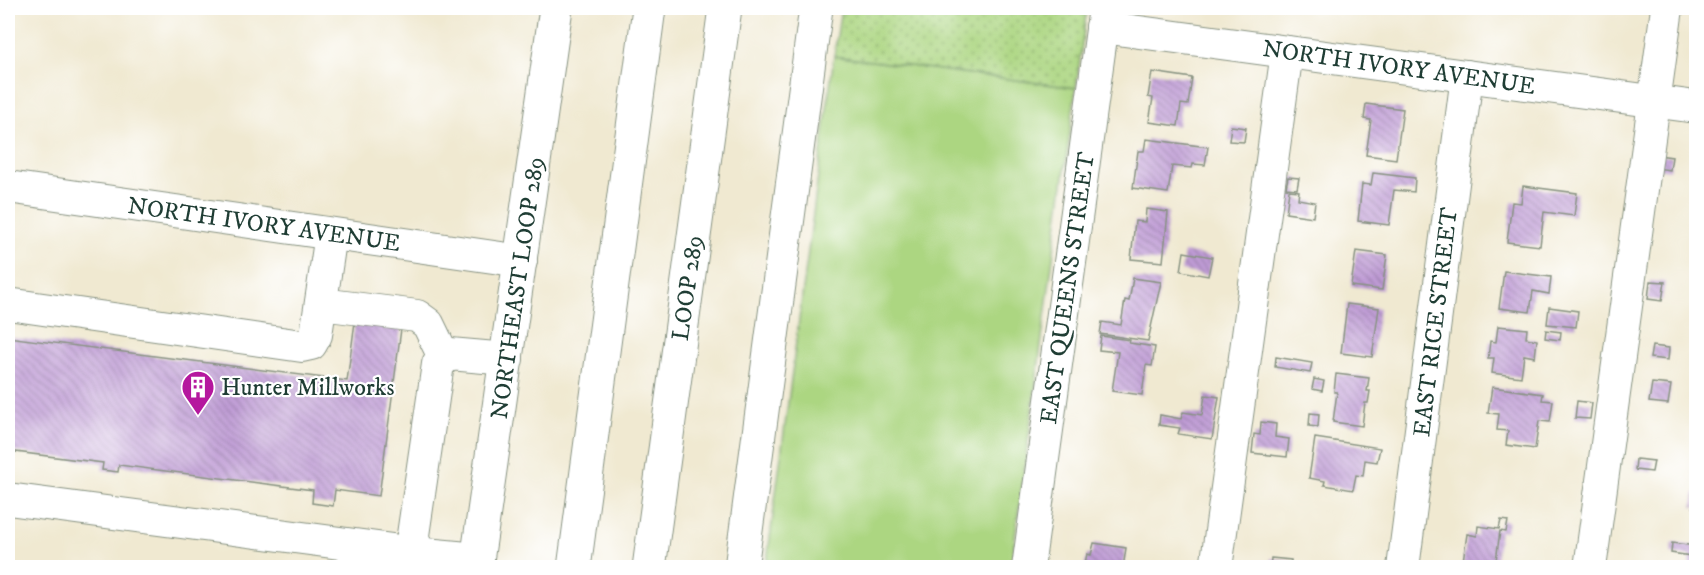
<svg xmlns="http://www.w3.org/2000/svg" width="1704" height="575" viewBox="0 0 1704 575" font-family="'IM FELL DW Pica',serif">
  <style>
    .grass { fill: #acd681; stroke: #668a5a; stroke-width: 1.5 }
    .park { fill: url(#park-dots); stroke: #668a5a; stroke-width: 1.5 }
    .building { fill: url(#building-back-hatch) }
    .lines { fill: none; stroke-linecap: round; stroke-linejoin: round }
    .minor-casing { stroke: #889382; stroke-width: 34 }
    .major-casing { stroke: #889382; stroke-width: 35 }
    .highway-casing { stroke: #889382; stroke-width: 35 }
    .minor { stroke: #fff; stroke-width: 32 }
    .major { stroke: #fff; stroke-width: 33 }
    .highway { stroke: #fff; stroke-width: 33 }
    .labels { text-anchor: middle; stroke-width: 4.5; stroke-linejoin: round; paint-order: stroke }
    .street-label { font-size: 24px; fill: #1f3d34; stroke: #fff }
    .poi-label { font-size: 24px; fill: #1f3d34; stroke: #fff; text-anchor: start }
  </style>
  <defs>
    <pattern id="park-dots" width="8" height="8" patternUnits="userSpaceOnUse" patternTransform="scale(1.5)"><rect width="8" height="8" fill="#acd681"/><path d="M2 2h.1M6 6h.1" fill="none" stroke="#8baf6a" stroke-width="1.8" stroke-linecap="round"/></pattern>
    <pattern id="building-back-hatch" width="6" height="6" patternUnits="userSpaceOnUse" patternTransform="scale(1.5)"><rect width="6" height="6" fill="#bf9bd5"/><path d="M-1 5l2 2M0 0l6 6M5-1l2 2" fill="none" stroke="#9b80ae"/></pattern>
  </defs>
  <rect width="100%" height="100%" fill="#fff"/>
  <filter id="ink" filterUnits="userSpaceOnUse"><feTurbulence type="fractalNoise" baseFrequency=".0167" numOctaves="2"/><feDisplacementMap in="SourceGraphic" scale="12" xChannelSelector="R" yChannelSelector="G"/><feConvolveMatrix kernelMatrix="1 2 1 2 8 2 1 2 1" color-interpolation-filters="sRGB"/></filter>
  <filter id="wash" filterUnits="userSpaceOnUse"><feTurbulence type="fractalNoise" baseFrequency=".008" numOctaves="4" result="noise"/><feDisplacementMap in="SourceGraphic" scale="24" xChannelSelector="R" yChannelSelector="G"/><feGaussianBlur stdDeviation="1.35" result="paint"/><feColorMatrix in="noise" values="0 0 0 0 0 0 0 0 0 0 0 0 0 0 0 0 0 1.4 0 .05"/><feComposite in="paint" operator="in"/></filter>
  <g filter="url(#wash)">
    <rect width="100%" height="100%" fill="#f0e9d1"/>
    <polygon class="grass" points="834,56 1076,88 1011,567 766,568"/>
    <polygon class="park" points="841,8 1087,8 1076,88 834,56"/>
    <g id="blocks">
      <g class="building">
        <polygon points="1152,72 1192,78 1188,105 1181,104 1178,126 1149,122 1153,98 1148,97"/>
        <polygon points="1366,104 1403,109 1396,159 1366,155 1371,120 1364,119"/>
        <polygon points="1231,126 1246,128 1244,142 1229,141"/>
        <polygon points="1146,139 1208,147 1205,165 1193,164 1192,168 1172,166 1168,193 1133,188 1138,151 1144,151"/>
        <polygon points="1658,155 1672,157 1670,170 1656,168"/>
        <polygon points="1373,173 1415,178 1414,192 1394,190 1389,225 1358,221 1362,184 1371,185"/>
        <polygon points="1288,177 1299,178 1297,189 1286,188"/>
        <polygon points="1523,186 1577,193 1574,216 1544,212 1540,246 1507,242 1512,202 1521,203"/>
        <polygon points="1289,190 1299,191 1298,199 1315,202 1313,217 1286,213"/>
        <polygon points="1146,209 1168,212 1163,262 1131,259 1135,221 1145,222"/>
        <polygon points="1356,251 1387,255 1382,290 1351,286"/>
        <polygon points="1184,252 1212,257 1208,276 1181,271"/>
        <polygon points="1504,271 1551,277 1549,294 1533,291 1530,312 1499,308"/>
        <polygon points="1133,278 1161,282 1148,341 1100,334 1102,322 1121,325 1125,300 1129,301"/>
        <polygon points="1650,281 1665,282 1662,301 1648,299"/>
        <polygon points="1347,304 1379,308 1372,357 1341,353"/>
        <polygon points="1549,307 1578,311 1576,327 1547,324"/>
        <polygon points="355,322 401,329 379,496 335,490 333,506 312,503 313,490 119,465 118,472 102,470 103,463 8,451 8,337 347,381"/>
        <polygon points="1498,326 1527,329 1526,338 1537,340 1535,357 1524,355 1521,377 1492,373 1494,358 1488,358 1490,341 1496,342"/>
        <polygon points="1546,330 1561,332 1560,340 1545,338"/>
        <polygon points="1101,336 1130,340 1129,343 1155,347 1152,366 1146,365 1142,395 1112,391 1118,352 1099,350"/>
        <polygon points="1652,346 1669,348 1668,360 1650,358"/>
        <polygon points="1276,357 1312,363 1310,373 1275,367"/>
        <polygon points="1336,374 1369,378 1367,391 1370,391 1368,403 1365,403 1362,426 1333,422 1337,392 1334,392"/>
        <polygon points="1314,379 1324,381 1322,391 1312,389"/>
        <polygon points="1652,383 1671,385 1668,404 1649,402"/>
        <polygon points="1492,387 1543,394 1542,400 1553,401 1550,422 1539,421 1535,449 1506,445 1508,431 1497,430 1499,414 1488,413"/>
        <polygon points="1205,395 1219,397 1212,439 1178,434 1180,428 1159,425 1160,415 1181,419 1183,412 1202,415"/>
        <polygon points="1577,401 1592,403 1590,419 1575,418"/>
        <polygon points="1310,413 1319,414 1318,427 1309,426"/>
        <polygon points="1261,422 1276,424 1275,437 1289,439 1287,457 1252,453 1254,434 1260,435"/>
        <polygon points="1315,438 1380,448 1377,462 1365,460 1363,476 1356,475 1353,490 1324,485 1325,481 1309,478"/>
        <polygon points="1636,459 1654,461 1652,472 1635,470"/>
        <polygon points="1695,492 1696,492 1696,507 1693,507"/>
        <polygon points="1501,520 1508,521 1506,532 1500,531 1495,568 1462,568 1467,534 1477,536 1478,526 1499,529"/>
        <polygon points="1094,543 1126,548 1123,568 1084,568 1087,554 1091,555"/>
        <polygon points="1672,543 1696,546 1696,568 1689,568 1691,556 1671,553"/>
        <polygon points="1271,558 1291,560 1291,568 1270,568"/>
      </g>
    </g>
  </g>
  <g filter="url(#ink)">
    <use href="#blocks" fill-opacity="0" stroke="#889382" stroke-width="1.5"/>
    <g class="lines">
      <defs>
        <g id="minor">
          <polyline points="1102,27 1696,107"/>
          <polyline points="8,187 521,261"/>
          <polyline points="8,304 302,346 311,344 316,335 331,234"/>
          <polyline points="321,304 417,316 428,324 444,357"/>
          <polyline points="8,499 400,551 415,547 425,554 478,559"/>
          <polyline points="415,547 413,535 438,364 450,354 507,359"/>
          <polyline points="1028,568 1105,8"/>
          <polyline points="1216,568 1287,52"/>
          <polyline points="1403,568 1467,76"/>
          <polyline points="1590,568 1667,8"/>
        </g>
        <g id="major">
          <polyline points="476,568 556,8"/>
          <polyline points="741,568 816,8"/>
        </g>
        <g id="highway">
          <polyline points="574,568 649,8"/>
          <polyline points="649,568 725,8"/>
        </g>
      </defs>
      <use href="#minor" class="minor-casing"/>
      <use href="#major" class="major-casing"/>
      <use href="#highway" class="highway-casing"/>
      <use href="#minor" class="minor"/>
      <use href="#major" class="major"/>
      <use href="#highway" class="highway"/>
    </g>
  </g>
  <defs>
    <symbol id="building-pin" viewBox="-11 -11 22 30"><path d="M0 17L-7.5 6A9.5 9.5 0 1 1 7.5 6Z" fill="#b5179e" stroke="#fff"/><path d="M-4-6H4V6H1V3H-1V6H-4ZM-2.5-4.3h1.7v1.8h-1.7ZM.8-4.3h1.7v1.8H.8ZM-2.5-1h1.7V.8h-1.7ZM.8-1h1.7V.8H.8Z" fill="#fff"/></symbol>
  </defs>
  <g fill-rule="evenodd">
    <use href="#building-pin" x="179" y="368" width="38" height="52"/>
  </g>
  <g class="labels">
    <g class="street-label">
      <text transform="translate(1399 67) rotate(8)" y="8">NORTH IVORY AVENUE</text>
      <text transform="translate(264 224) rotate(8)" y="8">NORTH IVORY AVENUE</text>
      <text transform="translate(517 288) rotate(-82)" y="8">NORTHEAST LOOP 289</text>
      <text transform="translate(687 288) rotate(-82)" y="8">LOOP 289</text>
      <text transform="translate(1067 288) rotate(-82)" y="8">EAST QUEENS STREET</text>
      <text transform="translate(1435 322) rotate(-83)" y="8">EAST RICE STREET</text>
    </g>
    <g class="poi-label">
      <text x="221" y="395">Hunter Millworks</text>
    </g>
  </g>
  <rect width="1704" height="575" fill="none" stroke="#fff" stroke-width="30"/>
</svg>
